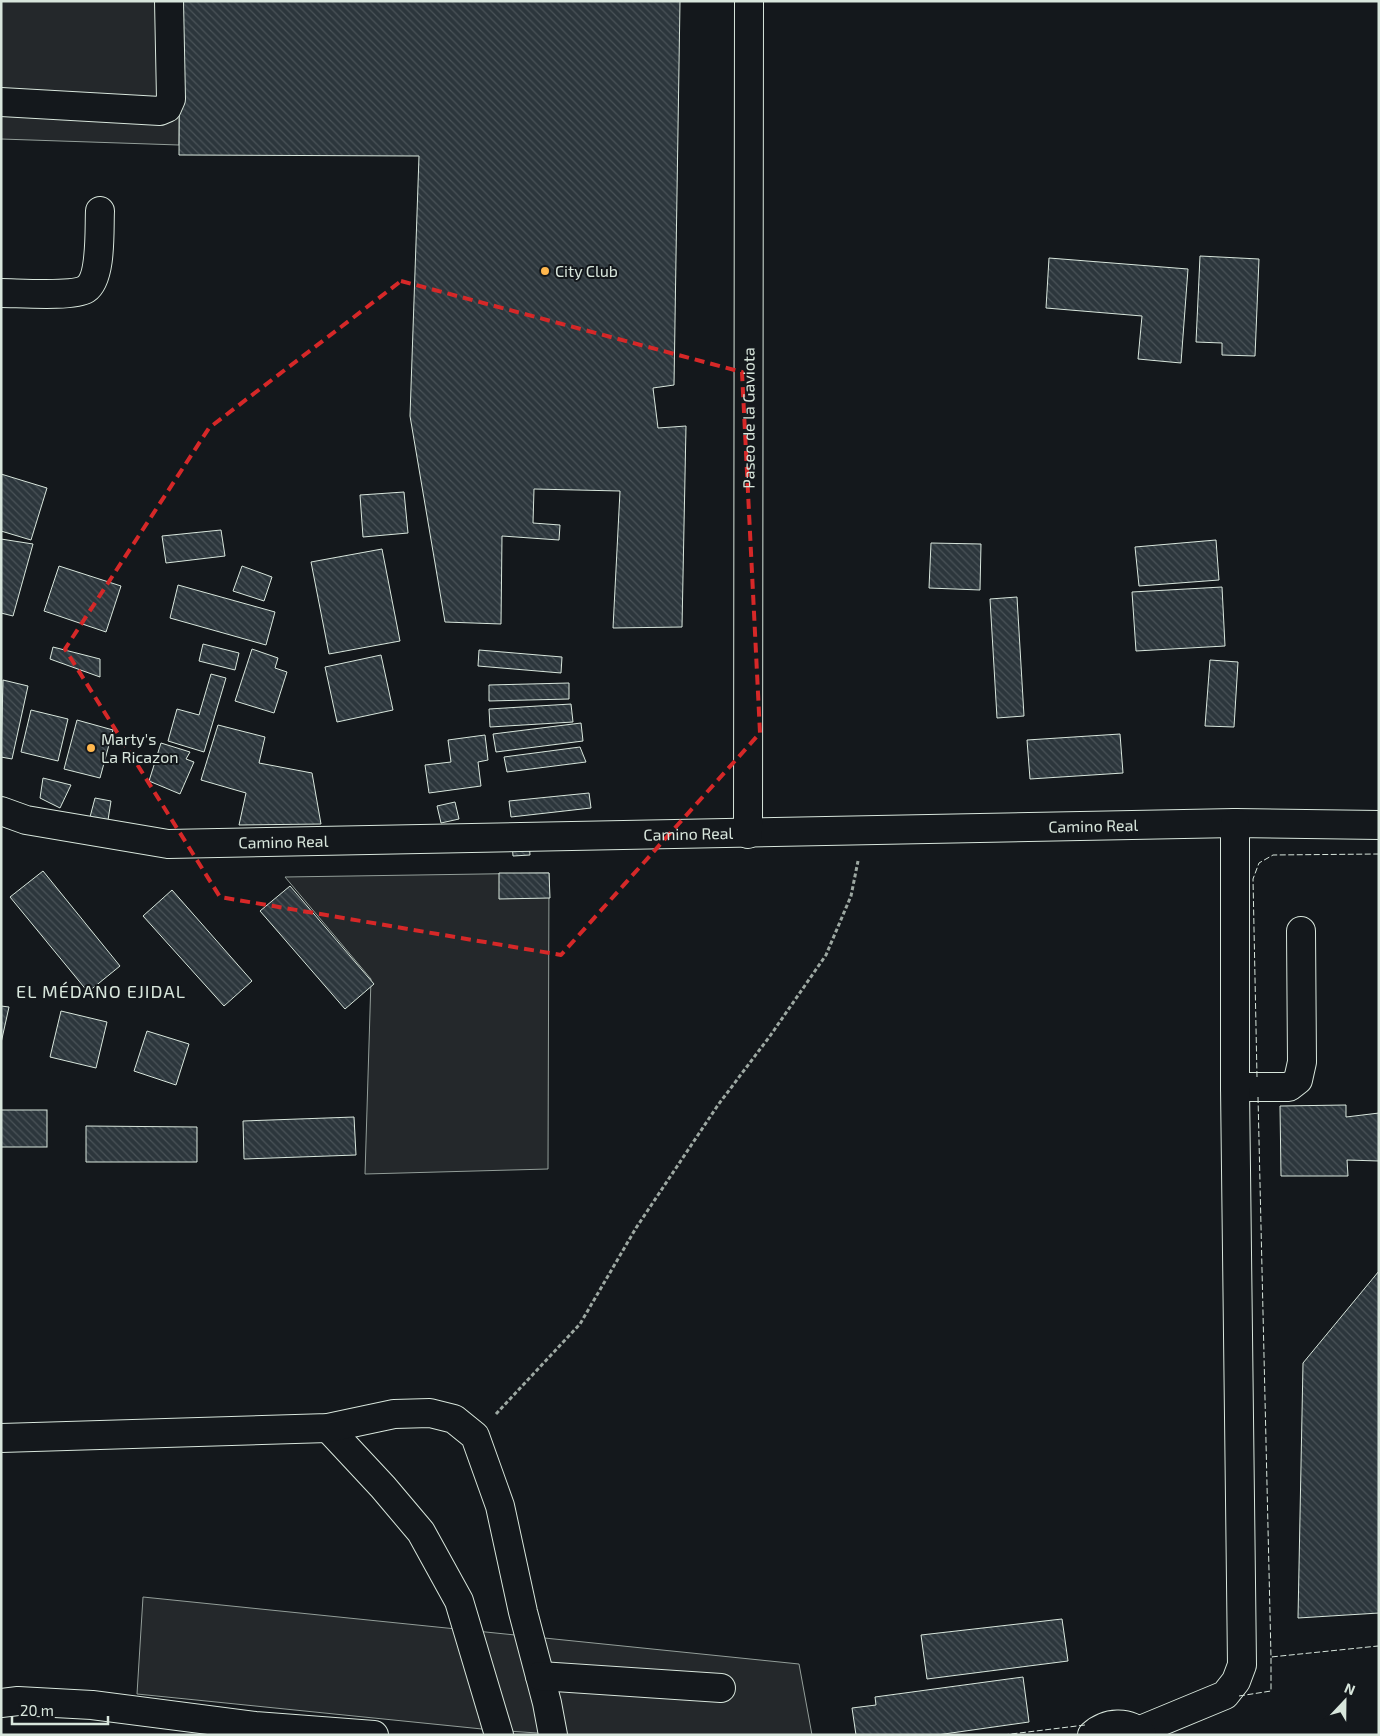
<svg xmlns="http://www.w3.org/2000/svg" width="1380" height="1736" viewBox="0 0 1380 1736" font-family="'Exo 2',sans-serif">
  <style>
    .parking { fill: #24282b; stroke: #939e99 }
    .building { fill: url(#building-back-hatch); stroke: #d8e6dc }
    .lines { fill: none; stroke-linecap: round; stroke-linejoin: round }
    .minor-casing { stroke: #d8e6dc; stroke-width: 30 }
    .path { stroke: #9da8a2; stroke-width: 3; stroke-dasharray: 4 2.5; stroke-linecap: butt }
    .minor { stroke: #14181c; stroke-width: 28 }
    .fence { stroke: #d8e6dc; stroke-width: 1; stroke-dasharray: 6 2.5; stroke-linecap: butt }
    .marked { fill: none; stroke: #d62828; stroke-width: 4; stroke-dasharray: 10 6; stroke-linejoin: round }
    .poi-dot { fill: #ffb74d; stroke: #14181c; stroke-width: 2 }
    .labels { text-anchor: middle; stroke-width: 4; stroke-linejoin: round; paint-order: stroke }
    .poi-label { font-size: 16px; fill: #d8e6dc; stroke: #14181c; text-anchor: start }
    .street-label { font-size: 16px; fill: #d8e6dc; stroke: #14181c }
    .neighbourhood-label { font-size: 18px; letter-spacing: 1px; fill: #d8e6dc; stroke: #14181c }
  </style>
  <defs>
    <pattern id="building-back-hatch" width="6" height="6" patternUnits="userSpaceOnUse" patternTransform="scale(1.25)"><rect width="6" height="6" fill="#2c363c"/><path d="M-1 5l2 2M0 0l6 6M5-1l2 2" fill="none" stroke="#4a5358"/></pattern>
  </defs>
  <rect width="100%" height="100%" fill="#14181c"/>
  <g class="parking">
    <polygon points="1,1 180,1 179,145 1,139"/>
    <polygon points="549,873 548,1169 365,1174 371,979 285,877"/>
    <polygon points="143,1597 799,1664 812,1735 568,1735 492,1730 137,1694"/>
  </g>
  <g class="building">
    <polygon points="180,1 680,1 674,385 653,388 658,428 686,426 682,627 613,628 620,491 534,489 533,523 560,525 559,540 502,536 501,624 445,622 410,416 419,156 179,155"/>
    <polygon points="1200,256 1259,259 1255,356 1222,355 1222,343 1196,342"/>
    <polygon points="1049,258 1188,269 1181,363 1138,359 1142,316 1046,308"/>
    <polygon points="1,474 47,488 31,540 1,531"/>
    <polygon points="404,492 408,533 363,537 360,495"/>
    <polygon points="221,530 225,556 166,563 162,536"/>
    <polygon points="1,539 33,544 13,616 1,613"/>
    <polygon points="1216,540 1219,580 1139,586 1135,547"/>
    <polygon points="931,543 981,544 980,590 929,588"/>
    <polygon points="382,549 400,641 329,654 311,562"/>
    <polygon points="59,566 121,586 106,632 44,611"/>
    <polygon points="242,566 272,577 264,601 233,591"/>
    <polygon points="178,585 275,612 266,645 170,618"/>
    <polygon points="1222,587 1225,646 1136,651 1132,592"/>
    <polygon points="1017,597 1024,716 997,718 990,599"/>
    <polygon points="203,644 239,653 235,670 199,661"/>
    <polygon points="53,647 100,659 100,677 50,659"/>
    <polygon points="252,649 278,658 275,668 287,672 274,713 235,701"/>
    <polygon points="479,650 562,657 561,673 478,666"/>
    <polygon points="381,655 393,710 337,722 325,667"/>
    <polygon points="1210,660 1238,662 1234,727 1205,726"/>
    <polygon points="211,674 226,678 204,752 168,741 177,709 199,715"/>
    <polygon points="3,680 28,686 12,759 1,757"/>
    <polygon points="569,683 569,699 489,701 489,685"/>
    <polygon points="571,704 573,722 490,727 489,709"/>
    <polygon points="31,710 68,719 58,761 21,752"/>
    <polygon points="77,720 113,730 100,778 64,769"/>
    <polygon points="581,723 583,741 496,752 493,734"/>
    <polygon points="218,725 265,737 259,763 312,773 321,824 239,825 246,793 201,780"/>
    <polygon points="1120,734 1123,773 1030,779 1027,740"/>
    <polygon points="485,735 488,760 478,762 481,786 429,793 425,765 451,762 448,740"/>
    <polygon points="161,743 190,752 186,759 194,762 180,794 149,781"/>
    <polygon points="580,747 586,762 507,772 504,757"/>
    <polygon points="43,778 71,785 60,808 40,798"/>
    <polygon points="589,793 591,808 511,817 509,801"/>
    <polygon points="95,798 111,801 108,820 90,817"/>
    <polygon points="455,802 459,819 441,823 437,806"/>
    <polygon points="529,841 530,855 513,856 512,842"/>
    <polygon points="43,871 120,966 88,992 10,897"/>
    <polygon points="499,873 549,873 550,898 499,899"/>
    <polygon points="290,886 374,984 345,1009 260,911"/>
    <polygon points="172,890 252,981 224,1006 143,916"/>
    <polygon points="1,1006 9,1007 1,1043"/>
    <polygon points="61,1011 107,1022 96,1068 50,1057"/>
    <polygon points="147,1031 189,1044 176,1085 134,1071"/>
    <polygon points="1346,1105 1346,1117 1379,1113 1379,1161 1347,1160 1348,1176 1281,1176 1280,1106"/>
    <rect x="1" y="1110" width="46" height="37"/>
    <polygon points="354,1117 356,1155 244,1159 243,1121"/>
    <polygon points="86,1126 197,1127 197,1162 86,1162"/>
    <polygon points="1379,1271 1379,1613 1298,1618 1303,1363"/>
    <polygon points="1062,1619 1068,1661 927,1679 921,1635"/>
    <polygon points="1023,1677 1029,1722 937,1735 856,1735 852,1708 876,1705 875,1697"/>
  </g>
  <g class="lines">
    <defs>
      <g id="minor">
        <polyline points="1,102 160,111 167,108 171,99 169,1"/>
        <path d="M 1,293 C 19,293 73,297 86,289 C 102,278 99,229 100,211"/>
        <path id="s1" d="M 1,811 L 26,820 L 168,844 L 1235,823 L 1379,825"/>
        <path id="s2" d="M 748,834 L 749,1"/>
        <polyline points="1235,1087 1289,1087 1298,1080 1302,1062 1301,931"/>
        <polyline points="328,1428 383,1487 421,1532 459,1601 499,1735"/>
        <polyline points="1,1438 328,1428 394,1414 430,1413 454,1419 475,1436 500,1506 523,1612 547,1703 553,1735"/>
        <polyline points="540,1676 721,1688"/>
        <polyline points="1,1703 18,1701 92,1705 255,1726 374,1735"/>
        <polyline points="1138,1731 1225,1695 1236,1681 1242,1665 1235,1087 1235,823"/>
        <path d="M 1092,1735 C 1106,1722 1129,1720 1142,1735"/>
      </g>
    </defs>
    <use href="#minor" class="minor-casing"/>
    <polyline class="path" points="496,1414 580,1324 636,1228 718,1105 770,1036 826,955 851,896 858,861"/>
    <use href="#minor" class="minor"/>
    <g class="fence">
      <polyline points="1257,1077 1253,879 1259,863 1273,855 1379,854"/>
      <polyline points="1258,1097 1271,1657 1378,1646 1379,1648"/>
      <polyline points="1239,1696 1271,1691 1271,1657 1273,1657"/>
      <polyline points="1003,1735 1085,1725"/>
    </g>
  </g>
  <path class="marked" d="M 401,281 L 742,372 L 760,733 L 561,955 L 220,897 L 65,649 L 209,428 Z"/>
  <g class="poi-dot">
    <circle cx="545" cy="271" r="5"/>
    <circle cx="91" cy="748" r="5"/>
  </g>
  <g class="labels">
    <g class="poi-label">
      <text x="555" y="277">City Club</text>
      <text x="101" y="745">Marty's<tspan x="101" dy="18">La Ricazon</tspan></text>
    </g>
    <g class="street-label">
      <text dy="6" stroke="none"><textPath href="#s2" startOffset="416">Paseo de la Gaviota</textPath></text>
      <text dy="6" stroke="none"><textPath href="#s1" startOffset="1096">Camino Real</textPath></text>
      <text dy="6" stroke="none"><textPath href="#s1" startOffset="691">Camino Real</textPath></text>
      <text dy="6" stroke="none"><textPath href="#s1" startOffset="286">Camino Real</textPath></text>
    </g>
    <g class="neighbourhood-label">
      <text x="101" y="998">EL MÉDANO EJIDAL</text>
    </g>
  </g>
  <rect width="1380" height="1736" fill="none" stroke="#d8e6dc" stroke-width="5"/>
  <g transform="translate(1345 1701) rotate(22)" stroke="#14181c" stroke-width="4" paint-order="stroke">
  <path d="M0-4L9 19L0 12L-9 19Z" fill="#d8e6dc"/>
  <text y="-8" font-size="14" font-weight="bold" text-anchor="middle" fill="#d8e6dc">N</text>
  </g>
  <path d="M12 1716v8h96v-8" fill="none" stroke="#d8e6dc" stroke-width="2.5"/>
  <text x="20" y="1716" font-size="15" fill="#d8e6dc" stroke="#14181c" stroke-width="4" paint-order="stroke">20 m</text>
</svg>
